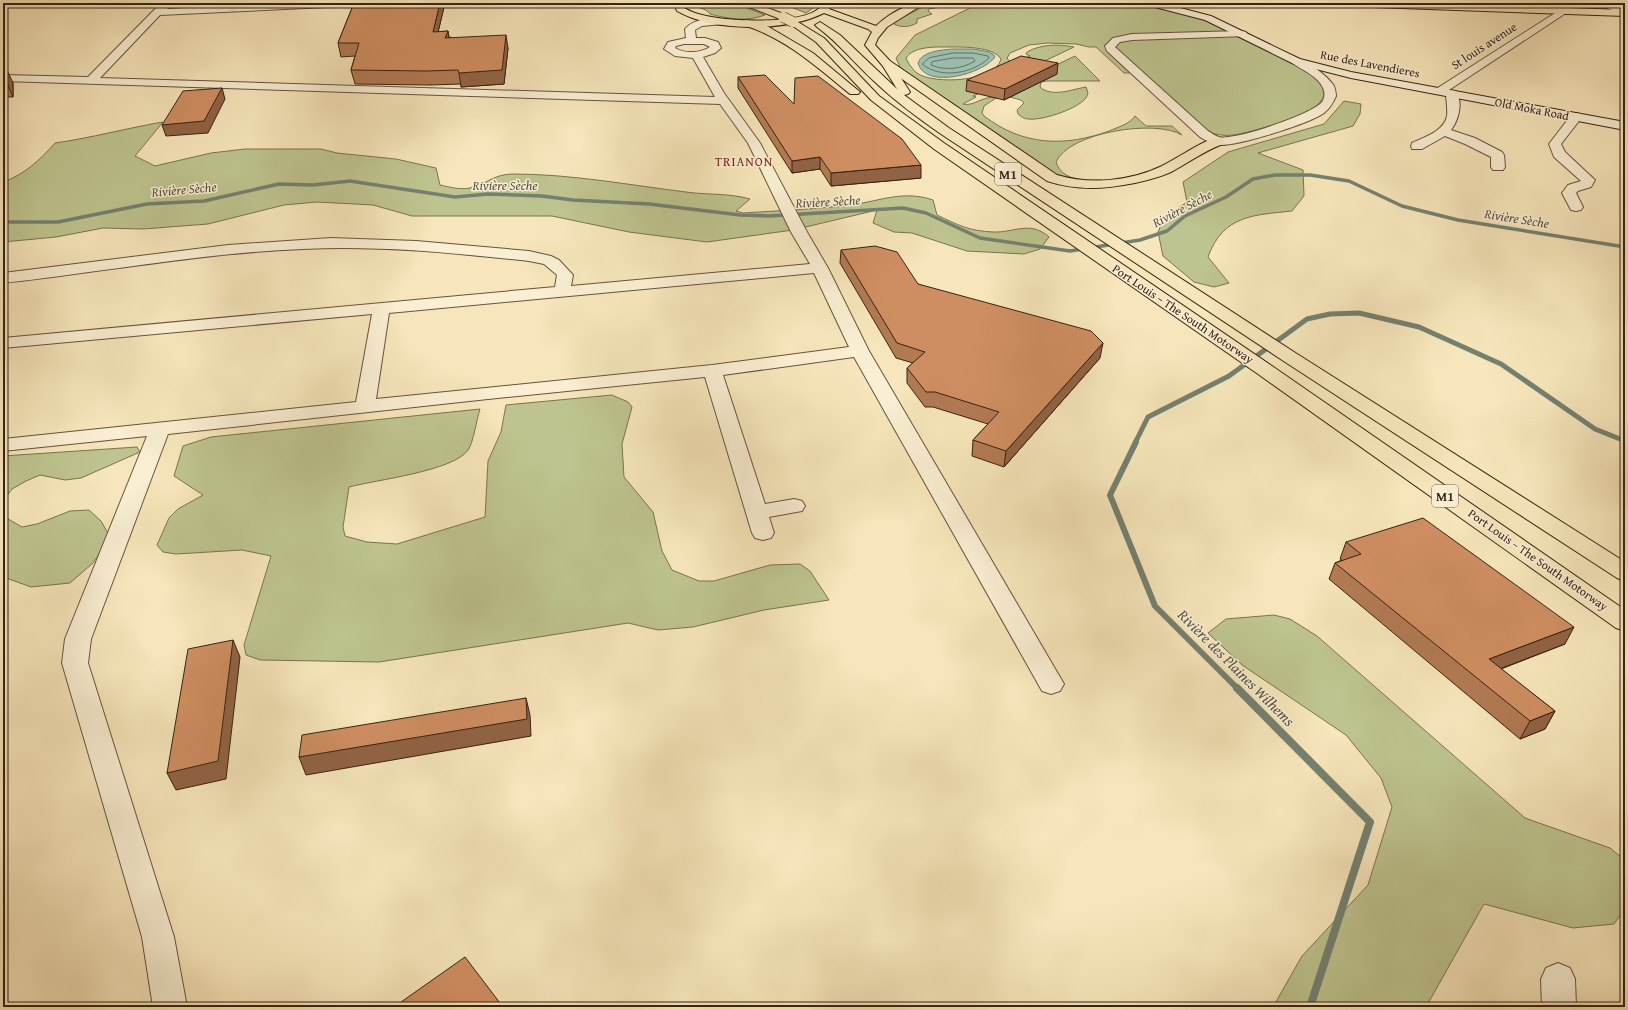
<svg xmlns="http://www.w3.org/2000/svg" width="1628" height="1010" viewBox="0 0 1628 1010" font-family="'Gentium Book Plus',serif">
  <style>
    .green { fill: #bec48f; stroke: #7a7351; fill-rule: evenodd }
    .water { fill: #9dc0b0; stroke: #748171 }
    .lines { fill: none; stroke-linecap: round; stroke-linejoin: round }
    .shore { stroke: #6a7162; stroke-width: 1 }
    .stream-far3 { stroke: #748171; stroke-width: 3.5 }
    .stream-far2 { stroke: #748171; stroke-width: 5 }
    .stream-far1 { stroke: #748171; stroke-width: 6 }
    .stream { stroke: #748171; stroke-width: 8 }
    .street-casing { stroke: #67533d; stroke-width: 2 }
    .secondary-casing { stroke: #372213; stroke-width: 2 }
    .primary-casing { stroke: #372213; stroke-width: 2 }
    .highway-casing { stroke: #372213; stroke-width: 2 }
    .street { fill: #faefd3; fill-rule: evenodd }
    .secondary { fill: #faefd3; fill-rule: evenodd }
    .primary { fill: #f7e6bb; fill-rule: evenodd }
    .highway { fill: #f7e6bb; fill-rule: evenodd }
    .highway-bridge-casing { stroke: #372213; stroke-width: 11; stroke-linecap: butt }
    .highway-bridge { stroke: #f7e6bb; stroke-width: 10 }
    .wall { fill: #b27a53; stroke: #372213 }
    .shaded-wall { fill: #916344; stroke: #372213 }
    .building { fill: #cf8e61; stroke: #372213 }
    .labels { text-anchor: middle; stroke-width: 3; stroke-linejoin: round; paint-order: stroke }
    .far-street-label { font-size: 12px; fill: #372213; stroke: #faefd3 }
    .far-quarter-label { font-size: 13px; letter-spacing: 1px; fill: #7a1f14; stroke: #faefd3 }
    .shield { fill: #faefd3; stroke: #72604d; stroke-width: 1 }
    .shield-label { font-size: 13px; font-weight: bold; fill: #372213 }
    .far-water-label { font-size: 13px; font-style: italic; fill: #565142; stroke: #faefd3 }
    .water-label { font-size: 15px; font-style: italic; fill: #565142; stroke: #faefd3 }
  </style>
  <rect width="100%" height="100%" fill="#f7e6bb"/>
  <filter id="stains"><feTurbulence type="fractalNoise" baseFrequency=".005" numOctaves="4"/><feColorMatrix values="0 0 0 0 .2 0 0 0 0 .09 0 0 0 0 .02 0 0 0 .5 -.17"/></filter>
  <radialGradient id="worn" r=".72"><stop offset=".6" stop-color="#630" stop-opacity="0"/><stop offset="1" stop-color="#630" stop-opacity=".3"/></radialGradient>
  <g class="green">
    <path d="M 693,3 L 734,3 L 765,15 C 747,22 728,19 710,14 C 706,8 698,8 692,5 Z"/>
    <polygon points="781,3 816,3 813,8 806,13"/>
    <path d="M 930,3 L 963,3 L 929,9 L 928,11 L 932,14 L 917,19 L 917,23 C 910,27 901,28 894,24 L 894,22 Z"/>
    <path d="M 980,3 L 1143,3 L 1157,8 L 1196,16 L 1229,30 L 1228,32 L 1111,40 L 1105,45 L 1107,51 L 1130,73 L 1124,73 L 1096,47 L 1089,47 L 1076,44 L 1048,43 L 1029,45 L 1010,53 L 1007,58 L 1010,62 L 1028,57 L 1030,56 L 1026,54 L 1027,52 C 1041,44 1058,44 1074,47 L 1030,68 L 967,91 L 978,94 L 973,96 L 976,97 L 963,104 C 974,107 983,95 996,98 L 984,106 L 982,113 L 984,116 C 1023,146 1065,147 1109,131 C 1118,127 1130,124 1135,116 L 1146,126 L 1172,126 L 1182,135 C 1156,119 1069,132 1056,162 C 1062,181 1085,181 1102,180 C 1087,183 1068,180 1054,173 L 915,79 L 900,67 L 896,58 L 915,35 ZM 948,47 C 962,47 993,46 1001,59 C 996,82 933,85 917,73 C 913,70 908,63 906,58 C 914,46 935,47 948,47 Z"/>
    <path d="M 1231,36 C 1235,36 1239,36 1243,38 C 1259,44 1309,69 1319,81 C 1322,85 1325,90 1324,95 C 1322,114 1251,133 1233,135 C 1225,136 1217,135 1209,132 L 1116,49 L 1116,47 L 1118,43 L 1134,39 Z"/>
    <path d="M 1075,56 L 1100,81 L 1047,81 L 1041,82 L 1040,87 C 1052,98 1073,89 1086,87 L 1088,93 C 1087,107 1041,121 1029,119 C 1024,119 1021,117 1018,114 L 1017,110 L 1024,103 L 1021,100 L 1010,97 L 1044,71 Z"/>
    <path d="M 1344,101 L 1361,104 L 1360,114 L 1353,126 L 1258,153 L 1303,170 L 1304,196 L 1292,211 C 1254,215 1223,215 1208,257 L 1229,283 L 1214,287 L 1194,282 L 1163,256 L 1158,232 L 1164,218 L 1187,202 L 1183,182 L 1228,152 L 1324,124 Z"/>
    <path d="M 163,122 L 135,156 L 155,166 L 211,153 L 245,149 L 321,149 L 337,153 L 396,159 L 436,168 L 440,185 C 449,187 460,190 470,188 C 486,185 493,174 513,174 C 571,174 629,185 686,192 C 707,195 729,193 750,199 L 736,211 L 743,213 C 777,211 810,209 843,206 C 876,203 901,189 933,200 L 937,215 C 958,225 969,231 993,232 C 1014,233 1030,220 1049,237 L 1040,249 L 1024,254 L 967,251 L 912,233 L 894,232 L 873,223 L 877,210 L 793,230 L 707,242 L 629,232 L 552,216 L 412,216 L 373,205 L 317,202 L 284,205 L 208,224 L 143,229 L 103,228 L 56,237 L 3,242 L 3,182 C 24,175 41,159 55,143 C 91,138 127,128 163,122 Z"/>
    <path d="M 612,395 L 628,402 L 632,407 L 622,444 L 624,477 L 653,512 L 662,551 L 672,570 L 699,581 L 714,581 L 770,565 L 800,564 L 810,571 L 829,600 L 764,610 L 693,627 L 658,630 L 628,623 L 379,662 L 260,660 L 246,655 L 244,645 L 271,556 L 242,550 L 176,554 L 163,552 L 157,545 L 169,518 L 178,509 L 203,495 L 174,476 L 183,446 L 211,437 L 480,409 C 477,418 473,444 468,450 C 454,471 375,480 349,487 L 343,527 L 345,536 L 367,542 L 397,544 L 485,517 L 488,461 L 501,432 L 506,405 Z"/>
    <polygon points="137,447 140,452 81,478 65,480 40,475 26,481 12,489 3,501 3,456"/>
    <polygon points="89,510 101,521 109,535 107,543 93,563 70,583 31,587 9,579 3,580 3,516 22,527 37,524 70,511"/>
    <polygon points="1274,615 1290,619 1317,636 1525,818 1610,848 1625,860 1625,908 1614,924 1573,928 1484,904 1426,1007 1273,1007 1302,956 1368,885 1392,807 1381,778 1346,735 1242,665 1208,633 1226,619"/>
  </g>
  <path class="water" d="M 953,49 L 974,49 L 989,52 L 994,55 L 995,57 C 983,74 925,90 918,63 C 922,51 942,50 953,49 Z"/>
  <g class="lines">
    <g class="shore">
      <path d="M 953,53 L 973,53 L 988,56 L 989,58 C 972,74 940,79 922,64 L 929,58 Z"/>
      <path d="M 953,58 L 973,58 L 975,61 C 962,69 945,71 931,65 L 932,62 Z"/>
    </g>
    <polyline class="stream-far3" points="3,222 58,222 147,204 204,201 279,184 313,185 350,181 455,197 488,194 542,196 573,200 649,204 740,215 769,216 903,208 926,213 980,238 1070,251 1140,240 1167,231 1185,216 1226,197 1253,179 1275,175 1310,175 1349,181 1402,206 1458,220 1625,247"/>
    <polyline class="stream-far2" points="1135,443 1148,417 1229,376 1307,319 1330,314 1359,313 1419,327 1501,364 1595,429 1625,441"/>
    <polyline class="stream-far1" points="1136,442 1110,495 1155,606 1238,689"/>
    <polyline class="stream" points="1237,688 1370,822 1310,1007"/>
    <defs>
      <g id="street">
        <polygon points="3,3 11,3 3,8"/>
        <path d="M 162,3 L 173,3 L 167,9 L 289,3 L 353,3 L 348,6 L 160,15 L 100,78 L 715,97 L 693,58 L 675,56 L 664,49 L 668,42 L 686,38 L 685,29 C 693,19 711,17 723,20 L 725,22 L 723,24 L 702,26 L 695,30 L 696,38 L 705,38 L 718,42 L 721,48 L 715,53 L 703,57 L 724,93 L 760,143 L 807,232 L 828,268 L 869,351 L 1064,684 L 1060,691 L 1051,694 L 1042,691 L 854,357 L 723,375 L 765,504 L 794,499 L 802,501 L 805,506 L 802,511 L 769,517 L 774,533 L 771,538 L 763,540 L 755,538 L 752,533 L 705,377 L 488,399 L 168,434 L 91,639 L 88,663 L 174,937 L 187,1007 L 153,1007 L 142,937 L 62,663 L 65,639 L 147,436 L 3,451 L 3,439 L 356,402 L 372,314 L 3,348 L 3,338 L 555,287 L 557,275 L 544,264 L 529,261 C 454,253 379,245 303,249 C 202,253 103,272 3,283 L 3,273 L 228,245 L 331,238 L 416,241 L 529,251 L 551,256 L 559,260 L 573,275 L 571,286 L 810,264 L 791,232 L 748,143 L 720,104 L 3,81 L 3,75 L 88,77 L 154,10 ZM 684,44 L 704,44 L 710,47 C 700,53 685,54 675,48 L 676,46 ZM 814,273 L 849,347 L 712,365 L 376,399 L 389,313 Z"/>
        <polygon points="1595,3 1609,3 1625,8 1625,14 1597,5"/>
        <path d="M 1563,8 L 1566,9 L 1568,11 L 1566,13 L 1449,90 L 1456,91 C 1463,102 1459,120 1451,130 L 1475,138 L 1502,152 L 1504,155 L 1505,167 L 1503,170 L 1493,170 L 1491,167 L 1491,157 L 1465,144 L 1445,136 L 1422,149 L 1412,149 L 1411,146 L 1412,143 C 1425,137 1444,131 1447,116 C 1448,109 1446,100 1446,93 L 1447,91 L 1440,94 L 1436,93 L 1434,91 L 1436,89 Z"/>
        <path d="M 1242,31 L 1246,32 L 1247,34 L 1246,36 L 1132,40 L 1120,42 L 1115,47 L 1208,131 C 1212,133 1215,136 1219,137 C 1233,141 1313,114 1322,102 C 1325,98 1325,92 1323,88 C 1318,76 1302,70 1292,63 L 1291,61 L 1292,59 C 1303,56 1329,77 1334,86 C 1335,89 1336,93 1336,96 C 1333,103 1330,108 1324,113 C 1309,124 1237,146 1219,145 C 1211,144 1206,140 1200,137 L 1107,51 L 1105,46 L 1113,38 L 1132,34 Z"/>
        <polygon points="1576,113 1580,114 1582,117 1561,144 1565,152 1595,180 1591,187 1578,191 1576,193 1583,207 1581,210 1576,211 1571,210 1562,193 1568,185 1581,181 1554,157 1549,144 1572,114"/>
        <polygon points="1558,963 1570,968 1575,979 1576,1007 1542,1007 1541,979 1546,968"/>
      </g>
      <polygon id="secondary" points="1145,3 1161,3 1211,16 1300,59 1351,72 1625,122 1625,130 1351,78 1292,63 1205,20 1147,5"/>
      <g id="primary">
        <polygon points="233,3 243,3 236,10 233,11 228,8"/>
        <path d="M 674,3 L 684,3 L 684,8 C 688,10 692,12 695,13 C 720,22 795,25 817,10 C 820,8 822,5 824,3 L 834,3 L 829,9 L 876,26 C 889,14 907,3 925,3 L 887,27 L 878,38 L 875,45 L 890,61 L 1057,175 C 1090,185 1131,181 1162,166 C 1179,157 1195,146 1213,138 L 1223,138 L 1224,141 L 1223,144 C 1204,151 1188,163 1171,172 C 1160,177 1148,180 1135,183 C 1104,189 1078,191 1047,181 L 882,65 L 865,45 L 872,32 L 868,29 L 824,13 C 786,32 713,32 677,11 Z"/>
        <polygon points="1340,3 1423,3 1625,10 1625,16 1345,6"/>
      </g>
      <g id="highway">
        <polygon points="742,3 755,3 786,15 788,17 783,20 780,19 744,5"/>
        <polygon points="793,19 824,38 879,96 944,143 1272,366 1625,610 1625,631 1616,628 1258,374 934,149 871,100 816,42 790,24 788,22 790,20"/>
        <path d="M 746,20 L 767,26 L 813,53 L 860,92 L 858,94 L 850,94 C 817,67 784,37 743,25 L 741,23 Z"/>
        <path d="M 820,22 L 840,35 L 897,89 L 881,63 L 886,60 L 890,61 L 910,92 L 908,94 L 904,95 L 949,128 L 1294,352 L 1625,562 L 1625,581 L 1617,578 L 1282,360 L 941,134 C 918,118 895,101 875,82 C 855,64 839,43 817,27 L 815,25 Z"/>
      </g>
    </defs>
    <use href="#street" class="street-casing"/>
    <use href="#secondary" class="secondary-casing"/>
    <use href="#primary" class="primary-casing"/>
    <use href="#highway" class="highway-casing"/>
    <use href="#street" class="street"/>
    <use href="#secondary" class="secondary"/>
    <use href="#primary" class="primary"/>
    <use href="#highway" class="highway"/>
    <defs>
      <polyline id="highway-bridge" points="783,17 793,22"/>
    </defs>
    <use href="#highway-bridge" class="highway-bridge-casing"/>
    <use href="#highway-bridge" class="highway-bridge"/>
  </g>
  <g class="wall">
    <polygon points="354,3 445,3 438,32 448,31 449,37 508,48 504,84 461,87 461,84 429,85 355,84 351,70 355,56 341,57 338,43"/>
    <polygon points="3,70 13,83 13,97 3,97"/>
    <polygon points="1057,74 1004,100 966,91 967,80"/>
    <polygon points="738,77 921,178 831,186 820,169 792,173 738,88"/>
    <polygon points="841,250 918,284 1100,358 1004,467 972,456 973,440 988,424 933,407 925,407 907,383 907,368 913,363 896,358 840,263"/>
    <polygon points="1346,542 1565,644 1501,669 1555,711 1545,729 1520,739 1329,579 1335,563 1342,560 1340,559"/>
  </g>
  <g class="shaded-wall">
    <polygon points="440,3 445,3 435,45 433,32"/>
    <polygon points="448,31 450,44 445,38"/>
    <polygon points="506,35 508,48 504,84 461,87 459,73"/>
    <polygon points="1058,63 1057,74 1004,100 1005,89"/>
    <polygon points="7,70 13,83 13,97 7,83"/>
    <polygon points="222,88 225,99 208,133 166,136 162,125"/>
    <polygon points="820,157 820,169 792,173 792,161"/>
    <polygon points="921,165 921,178 831,186 831,173"/>
    <polygon points="1103,343 1100,358 1004,467 1006,451"/>
    <polygon points="1574,627 1565,644 1481,676 1489,659"/>
    <polygon points="233,640 240,657 226,779 176,790 167,773"/>
    <polygon points="526,698 530,715 531,736 306,775 299,757"/>
    <polygon points="1555,711 1545,729 1520,739 1530,721"/>
  </g>
  <g class="building">
    <polygon points="354,3 440,3 433,32 448,31 445,38 506,35 502,70 459,73 458,70 426,71 351,70 359,43 338,43"/>
    <polygon points="1021,56 1058,63 1005,89 967,80"/>
    <rect x="3" y="70" width="4" height="13"/>
    <polygon points="765,75 794,104 795,78 818,76 902,139 921,165 831,173 820,157 792,161 738,77"/>
    <polygon points="222,88 204,121 162,125 183,91"/>
    <polygon points="875,246 897,252 918,284 1091,331 1103,343 1006,451 973,440 999,412 935,392 926,392 907,368 925,352 897,343 841,250"/>
    <polygon points="1423,518 1574,627 1489,659 1555,711 1530,721 1335,563 1361,554 1346,542"/>
    <polygon points="233,640 218,761 167,773 188,649"/>
    <polygon points="526,698 527,719 299,757 302,735"/>
    <polygon points="465,957 503,1007 394,1007"/>
    <polygon points="517,1005 518,1007 509,1007"/>
  </g>
  <g class="labels">
    <g class="far-street-label">
      <text transform="translate(1484 46) rotate(-33)" y="4">St louis avenue</text>
      <text transform="translate(1370 64) rotate(11)" y="4">Rue des Lavendieres</text>
      <text transform="translate(1532 109) rotate(11)" y="4">Old Moka Road</text>
      <text transform="translate(1183 314) rotate(34)" y="4">Port Louis – The South Motorway</text>
      <text transform="translate(1538 560) rotate(35)" y="4">Port Louis – The South Motorway</text>
    </g>
    <g class="far-quarter-label">
      <text x="744" y="166">TRIANON</text>
    </g>
    <g class="shield">
      <rect x="995" y="163" width="26" height="22" rx="3"/>
      <rect x="1432" y="485" width="26" height="22" rx="3"/>
    </g>
    <g class="shield-label">
      <text x="1008" y="179">M1</text>
      <text x="1445" y="501">M1</text>
    </g>
    <g class="far-water-label">
      <text x="505" y="190">Rivière Sèche</text>
      <text transform="translate(184 189) rotate(-5)" y="5">Rivière Sèche</text>
      <text transform="translate(828 201) rotate(-3)" y="5">Rivière Sèche</text>
      <text transform="translate(1182 208) rotate(-28)" y="5">Rivière Sèche</text>
      <text transform="translate(1517 218) rotate(9)" y="5">Rivière Sèche</text>
    </g>
    <g class="water-label">
      <text transform="translate(1236 668) rotate(45)" y="5">Rivière des Plaines Wilhems</text>
    </g>
  </g>
  <rect width="1628" height="1010" fill="none" stroke="#f7e6bb" stroke-width="16"/>
  <rect x="4" y="4" width="1620" height="1002" fill="none" stroke="#372213" stroke-width="2"/>
  <rect x="8" y="8" width="1612" height="994" fill="none" stroke="#372213"/>
  <rect width="100%" height="100%" filter="url(#stains)"/>
  <rect width="100%" height="100%" fill="url(#worn)"/>
</svg>
